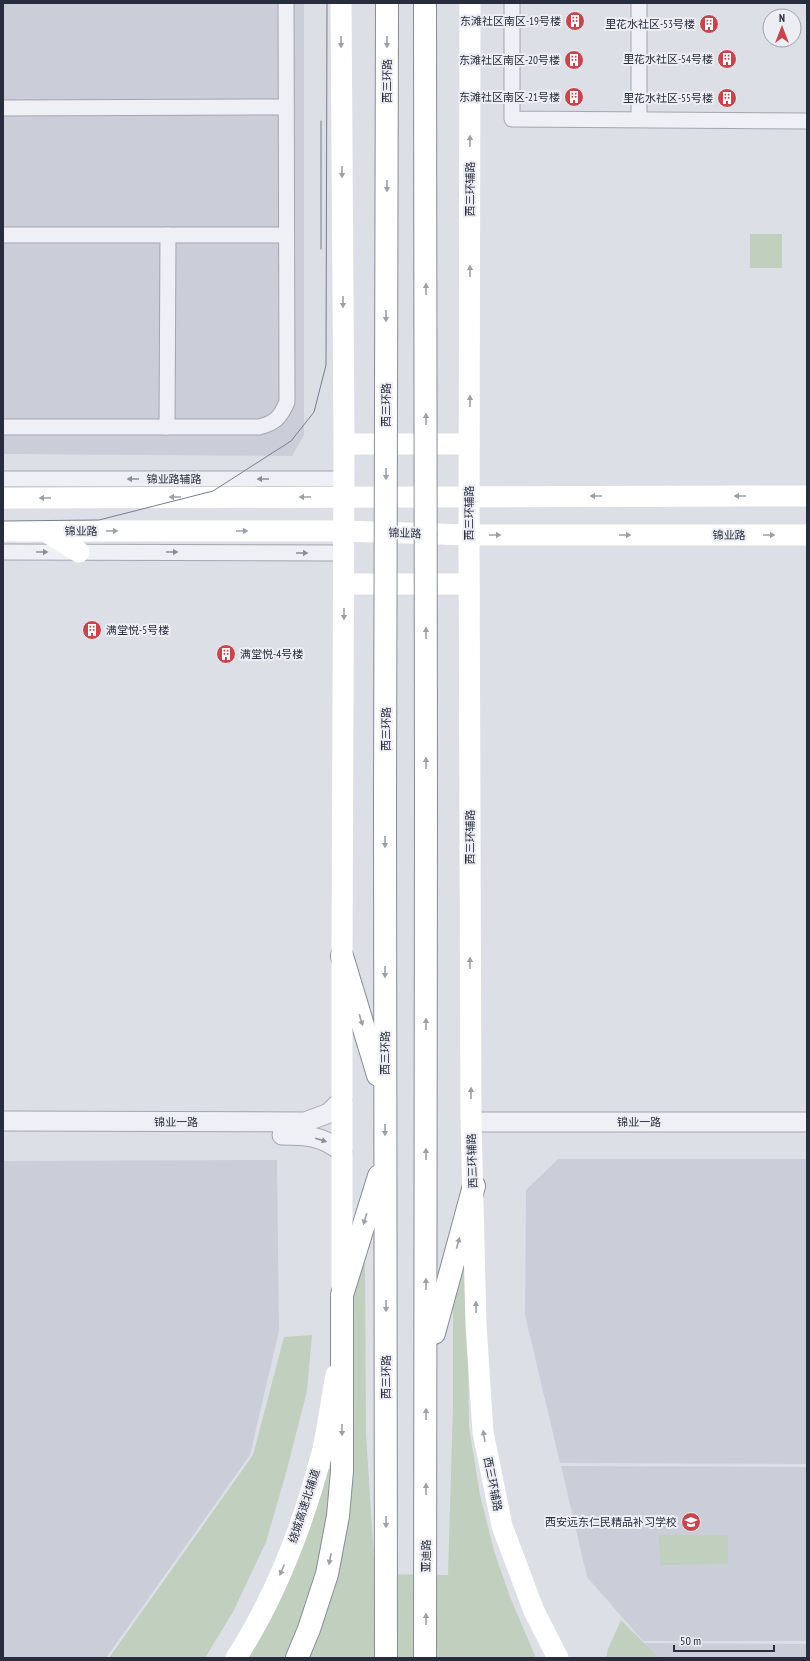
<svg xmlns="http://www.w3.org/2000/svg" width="810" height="1661" viewBox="0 0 810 1661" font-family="'PT Sans Narrow','Noto Sans SC',sans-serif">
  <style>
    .built { fill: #cbced8 }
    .green { fill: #c1cfbe }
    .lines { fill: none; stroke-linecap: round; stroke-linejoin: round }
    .minor-casing { stroke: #a3a6b0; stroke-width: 17 }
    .tertiary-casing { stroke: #a3a6b0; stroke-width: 21 }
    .trunk-casing { stroke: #858c9c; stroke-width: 24 }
    .minor { stroke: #eff0f5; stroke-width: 15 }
    .tertiary { stroke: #eff0f5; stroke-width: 19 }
    .secondary { stroke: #fff; stroke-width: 21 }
    .trunk { stroke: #fff; stroke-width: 22 }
    .tram { stroke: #777e8f; stroke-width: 1 }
    .trunk-bridge-casing { stroke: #858c9c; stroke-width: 24; stroke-linecap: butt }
    .trunk-bridge { stroke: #fff; stroke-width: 22 }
    .oneway { fill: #9ea0a7 }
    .oneway2 { fill: #8b8e98 }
    .labels { text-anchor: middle; stroke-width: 4; stroke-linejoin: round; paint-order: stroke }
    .poi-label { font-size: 11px; fill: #272d3c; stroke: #eceef4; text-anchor: end }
    .street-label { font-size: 11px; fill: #272d3c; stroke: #eceef4 }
  </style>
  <rect width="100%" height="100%" fill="#dddfe6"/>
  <g class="built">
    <polygon points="3,3 304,3 304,435 292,456 3,454"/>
    <polygon points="558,1159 807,1159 807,1464 560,1463 525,1315 526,1190"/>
    <polygon points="277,1160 279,1331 250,1455 106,1658 3,1658 3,1161"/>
    <polygon points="561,1466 807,1467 807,1641 643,1641 587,1577"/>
    <polygon points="644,1643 807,1644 807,1658 658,1658"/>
  </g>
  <g class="green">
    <rect x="750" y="234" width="32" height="34"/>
    <polygon points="464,1256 467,1260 469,1427 480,1495 494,1551 510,1597 536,1658 247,1658 327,1468 350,1472 351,1301 365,1258 366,1434 375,1574 448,1575 453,1406 453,1294"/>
    <polygon points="312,1335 307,1391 286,1473 266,1542 233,1612 205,1658 109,1658 253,1455 284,1337"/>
    <polygon points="659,1535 728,1535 728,1564 660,1565"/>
    <polygon points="621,1620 659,1658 606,1658 608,1649"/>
  </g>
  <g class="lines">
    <defs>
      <g id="minor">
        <polyline points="512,3 512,119 807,121"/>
        <polyline points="3,108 286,107"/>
        <polyline points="639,119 639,3"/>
        <polyline points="3,235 286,235"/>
        <path d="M 3,427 L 259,427 C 275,423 280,418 287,402 L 286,3"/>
        <polyline points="167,427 168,235"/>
        <polyline points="3,479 344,479"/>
        <polyline points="3,552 344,553"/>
      </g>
      <g id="tertiary">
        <polyline points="3,1121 305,1122 329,1113 342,1100"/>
        <polyline points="471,1122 807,1122"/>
        <path d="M 282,1135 C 307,1135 323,1136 342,1152"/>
      </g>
      <g id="trunk">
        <polyline points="385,803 386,1658"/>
        <polyline points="342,956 378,1075"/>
        <polyline points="434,1333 474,1186"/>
        <polyline points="297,1658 309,1629 327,1574 338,1516 342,1471 342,1295 379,1176"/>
        <polyline points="425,1658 426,802"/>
      </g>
    </defs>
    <use href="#minor" class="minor-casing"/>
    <use href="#tertiary" class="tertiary-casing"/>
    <use href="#trunk" class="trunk-casing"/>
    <use href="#minor" class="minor"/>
    <use href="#tertiary" class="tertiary"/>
    <g class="secondary">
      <polyline points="341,3 344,444 342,956 342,1286"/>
      <polyline points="470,3 469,535 471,1122 476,1325 483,1432 502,1526 534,1611 558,1658"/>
      <polyline points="344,444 469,444"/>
      <polyline points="3,498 807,496"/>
      <polyline points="3,531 344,531 469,535 807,535"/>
      <polyline points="45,531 79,552"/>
      <polyline points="344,584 469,584"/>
      <path d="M 236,1658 C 276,1596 303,1525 322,1453 C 328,1428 331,1401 336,1375"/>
    </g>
    <use href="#trunk" class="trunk"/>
    <g class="tram">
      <polyline points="321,121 321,249"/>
      <polyline points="3,521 99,520 213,491 291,441 314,412 326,365 327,3"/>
    </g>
    <defs>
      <g id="trunk-bridge">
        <polyline points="425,3 426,802"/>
        <polyline points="385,803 387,3"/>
      </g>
    </defs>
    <use href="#trunk-bridge" class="trunk-bridge-casing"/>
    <use href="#trunk-bridge" class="trunk-bridge"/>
  </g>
  <defs><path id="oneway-solid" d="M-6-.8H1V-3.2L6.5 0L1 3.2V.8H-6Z"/></defs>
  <g class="oneway">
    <use href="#oneway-solid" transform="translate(341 42) rotate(90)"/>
    <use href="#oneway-solid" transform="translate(387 42) rotate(90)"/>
    <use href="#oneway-solid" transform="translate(470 141) rotate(-90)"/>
    <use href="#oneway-solid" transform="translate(342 172) rotate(90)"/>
    <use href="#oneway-solid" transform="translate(387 186) rotate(90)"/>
    <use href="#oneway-solid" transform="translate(470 271) rotate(-90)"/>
    <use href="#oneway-solid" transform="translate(426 289) rotate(-90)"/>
    <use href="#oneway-solid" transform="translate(343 302) rotate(90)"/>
    <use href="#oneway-solid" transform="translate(386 316) rotate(90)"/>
    <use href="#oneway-solid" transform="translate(470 401) rotate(-90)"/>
    <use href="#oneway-solid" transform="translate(426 419) rotate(-90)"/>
    <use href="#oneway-solid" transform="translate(386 474) rotate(90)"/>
    <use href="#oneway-solid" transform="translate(596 496) rotate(180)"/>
    <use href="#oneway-solid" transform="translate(740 496) rotate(180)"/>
    <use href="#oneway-solid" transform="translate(175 497) rotate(180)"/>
    <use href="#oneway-solid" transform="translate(305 497) rotate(180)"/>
    <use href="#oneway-solid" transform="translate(45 498) rotate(180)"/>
    <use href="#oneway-solid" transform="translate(112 531)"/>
    <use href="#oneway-solid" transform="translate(242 531)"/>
    <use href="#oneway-solid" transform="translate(495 535)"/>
    <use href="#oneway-solid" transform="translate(625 535)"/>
    <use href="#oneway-solid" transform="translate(769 535)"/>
    <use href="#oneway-solid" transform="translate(344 614) rotate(90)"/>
    <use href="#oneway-solid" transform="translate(426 633) rotate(-90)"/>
    <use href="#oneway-solid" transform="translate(426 763) rotate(-90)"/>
    <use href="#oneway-solid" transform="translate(385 842) rotate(90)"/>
    <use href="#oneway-solid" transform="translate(470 963) rotate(-90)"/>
    <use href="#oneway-solid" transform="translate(385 972) rotate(90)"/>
    <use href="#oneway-solid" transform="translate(361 1020) rotate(73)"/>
    <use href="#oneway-solid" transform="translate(426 1024) rotate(-90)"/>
    <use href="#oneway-solid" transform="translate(471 1093) rotate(-90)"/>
    <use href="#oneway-solid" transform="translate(385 1130) rotate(90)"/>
    <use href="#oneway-solid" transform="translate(426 1154) rotate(-90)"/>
    <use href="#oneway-solid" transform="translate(365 1219) rotate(107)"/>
    <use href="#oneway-solid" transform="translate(458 1243) rotate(-75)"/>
    <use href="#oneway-solid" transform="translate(426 1284) rotate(-90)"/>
    <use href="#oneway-solid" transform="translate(386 1306) rotate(90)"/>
    <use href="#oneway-solid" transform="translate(476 1307) rotate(-91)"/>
    <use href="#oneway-solid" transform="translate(426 1414) rotate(-90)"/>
    <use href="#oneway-solid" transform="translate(342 1430) rotate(90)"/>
    <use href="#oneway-solid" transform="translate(484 1436) rotate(-100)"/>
    <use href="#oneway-solid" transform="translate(426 1489) rotate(-90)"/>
    <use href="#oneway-solid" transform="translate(386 1522) rotate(90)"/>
    <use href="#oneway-solid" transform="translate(330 1559) rotate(101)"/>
    <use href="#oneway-solid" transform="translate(282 1570) rotate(113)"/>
    <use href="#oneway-solid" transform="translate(426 1619) rotate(-90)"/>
  </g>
  <g class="oneway2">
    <use href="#oneway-solid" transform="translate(133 479) rotate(180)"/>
    <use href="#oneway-solid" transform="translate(263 479) rotate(180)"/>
    <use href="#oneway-solid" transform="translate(42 552)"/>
    <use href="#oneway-solid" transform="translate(172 552)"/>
    <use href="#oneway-solid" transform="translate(302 553)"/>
    <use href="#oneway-solid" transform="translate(321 1140) rotate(17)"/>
  </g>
  <defs>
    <symbol id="building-disc" viewBox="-11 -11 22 22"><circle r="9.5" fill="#c7464d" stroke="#eceef4"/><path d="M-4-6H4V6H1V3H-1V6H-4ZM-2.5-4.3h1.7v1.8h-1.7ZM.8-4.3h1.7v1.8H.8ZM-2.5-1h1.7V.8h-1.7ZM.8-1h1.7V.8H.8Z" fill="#fff"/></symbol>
    <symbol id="school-disc" viewBox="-11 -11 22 22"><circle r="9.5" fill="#c7464d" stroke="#eceef4"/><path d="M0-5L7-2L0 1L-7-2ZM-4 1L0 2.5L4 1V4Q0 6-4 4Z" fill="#fff"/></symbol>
  </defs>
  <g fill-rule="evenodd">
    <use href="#building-disc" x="564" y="10" width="22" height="22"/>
    <use href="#building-disc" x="698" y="13" width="22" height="22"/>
    <use href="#building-disc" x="716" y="48" width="22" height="22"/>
    <use href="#building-disc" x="563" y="49" width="22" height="22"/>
    <use href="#building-disc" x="563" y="86" width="22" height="22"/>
    <use href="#building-disc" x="716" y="87" width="22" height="22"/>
    <use href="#building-disc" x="81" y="619" width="22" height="22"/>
    <use href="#building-disc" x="215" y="643" width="22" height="22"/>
    <use href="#school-disc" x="680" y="1511" width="22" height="22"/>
  </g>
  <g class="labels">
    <g class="poi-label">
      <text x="561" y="25">东滩社区南区-19号楼</text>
      <text x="695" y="28">里花水社区-53号楼</text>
      <text x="713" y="63">里花水社区-54号楼</text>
      <text x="560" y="64">东滩社区南区-20号楼</text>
      <text x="560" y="101">东滩社区南区-21号楼</text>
      <text x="713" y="102">里花水社区-55号楼</text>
      <text x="106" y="634" text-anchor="start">满堂悦-5号楼</text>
      <text x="240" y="658" text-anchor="start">满堂悦-4号楼</text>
      <text x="677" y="1526">西安远东仁民精品补习学校</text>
    </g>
    <g class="street-label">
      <text transform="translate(387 81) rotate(-90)" y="4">西三环路</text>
      <text transform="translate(470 189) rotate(-90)" y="4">西三环辅路</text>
      <text transform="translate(386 405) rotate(-90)" y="4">西三环路</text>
      <text x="174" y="483">锦业路辅路</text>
      <text transform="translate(469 513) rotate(-90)" y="4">西三环辅路</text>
      <text x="81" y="535">锦业路</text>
      <text transform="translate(405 533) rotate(2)" y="4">锦业路</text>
      <text x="729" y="539">锦业路</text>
      <text transform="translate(386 729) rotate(-90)" y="4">西三环路</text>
      <text transform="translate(470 837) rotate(-90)" y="4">西三环辅路</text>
      <text transform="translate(385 1053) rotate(-90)" y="4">西三环路</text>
      <text x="176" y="1126">锦业一路</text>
      <text x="639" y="1126">锦业一路</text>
      <text transform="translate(472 1161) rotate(-92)" y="4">西三环辅路</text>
      <text transform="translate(386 1377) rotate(-90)" y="4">西三环路</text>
      <text transform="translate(493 1484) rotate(79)" y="4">西三环辅路</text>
      <text transform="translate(304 1506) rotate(-72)" y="4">绕城高速北辅道</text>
      <text transform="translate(426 1556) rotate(-90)" y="4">亚迪路</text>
    </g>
  </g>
  <rect width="810" height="1661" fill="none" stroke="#272d3c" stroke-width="8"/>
  <g transform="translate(782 28)"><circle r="19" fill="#eceef4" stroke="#9da1aa"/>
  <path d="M0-3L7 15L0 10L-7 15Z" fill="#c7464d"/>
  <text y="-6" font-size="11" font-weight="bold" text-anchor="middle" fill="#272d3c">N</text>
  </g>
  <path d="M674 1645v6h100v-6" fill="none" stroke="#272d3c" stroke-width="2"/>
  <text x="680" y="1645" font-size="12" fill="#272d3c" stroke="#eceef4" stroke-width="3" paint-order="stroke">50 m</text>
</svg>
